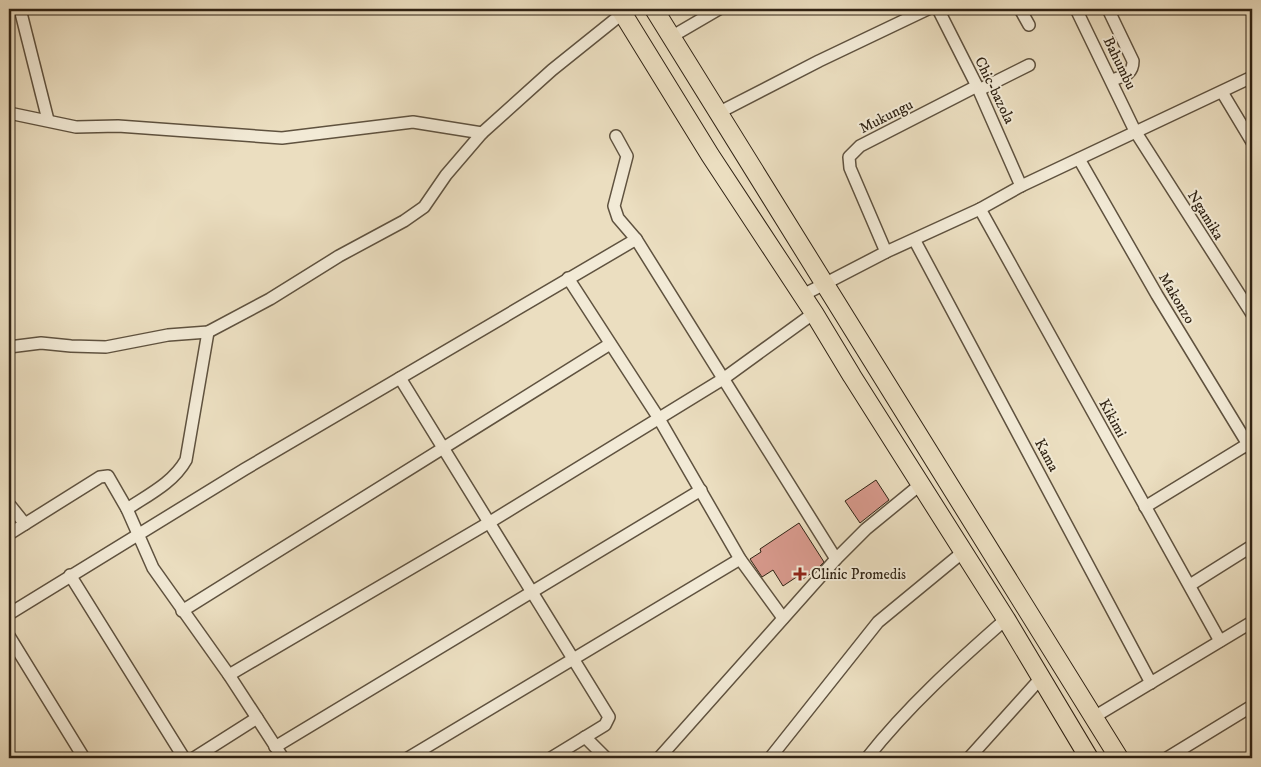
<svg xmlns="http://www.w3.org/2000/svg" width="1261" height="767" viewBox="0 0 1261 767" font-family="'IM FELL DW Pica',serif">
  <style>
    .building { fill: #d7998c; stroke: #302314 }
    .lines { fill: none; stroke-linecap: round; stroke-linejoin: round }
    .minor-casing { stroke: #5f523f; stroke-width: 14 }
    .highway-casing { stroke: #302314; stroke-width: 20 }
    .minor { stroke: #f2ead6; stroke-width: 11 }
    .highway { stroke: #ebdec0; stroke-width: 18 }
    .poi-dot { fill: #8f2418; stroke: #f2ead6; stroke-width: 2 }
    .labels { text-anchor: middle; stroke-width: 4; stroke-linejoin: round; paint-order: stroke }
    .street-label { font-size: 15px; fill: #302314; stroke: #f2ead6 }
    .poi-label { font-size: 15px; fill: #302314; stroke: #f2ead6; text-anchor: start }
  </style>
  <rect width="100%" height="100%" fill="#ebdec0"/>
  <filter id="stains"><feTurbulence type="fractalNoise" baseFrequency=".004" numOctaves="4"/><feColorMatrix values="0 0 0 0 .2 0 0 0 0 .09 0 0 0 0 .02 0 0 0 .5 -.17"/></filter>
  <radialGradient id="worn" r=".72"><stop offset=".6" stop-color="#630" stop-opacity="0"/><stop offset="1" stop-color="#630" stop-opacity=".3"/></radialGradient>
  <g class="building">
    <polygon points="876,480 889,500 860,523 845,501"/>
    <polygon points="799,523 824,562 816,570 800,581 798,576 783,586 773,570 762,577 750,559 761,552 760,549"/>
  </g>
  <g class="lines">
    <defs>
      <g id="minor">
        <polyline points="20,9 48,120"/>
        <polyline points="938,9 977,86 1021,186"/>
        <polyline points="1020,9 1029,25"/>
        <polyline points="1076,9 1135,131 1252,314"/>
        <path d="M 1108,9 L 1133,61 C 1133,75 1123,76 1112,80"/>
        <polyline points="671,37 719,9"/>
        <polyline points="979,90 1029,65"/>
        <polyline points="1222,92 1252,142"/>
        <polyline points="9,113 76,127 118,126 282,138 413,122 482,133"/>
        <polyline points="718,113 819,61 928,9"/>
        <polyline points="1079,159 1157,295 1252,451"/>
        <polyline points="980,209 1220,641"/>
        <polyline points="636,239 836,559"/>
        <polyline points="915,241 1151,683"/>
        <polyline points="886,252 850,168 849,157 860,146 977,86"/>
        <polyline points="568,278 658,417 740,559 783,618"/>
        <polyline points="803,295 886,252 980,209 1021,186 1252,77"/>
        <polyline points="9,347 41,343 71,346 106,347 168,335 208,332 270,299 339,256 404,221 424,207 446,175 482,133 552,70 623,13"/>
        <polyline points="400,378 609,717 605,725 551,758"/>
        <polyline points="9,504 25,524"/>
        <polyline points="1145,507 1248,444"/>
        <path d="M 127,509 C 148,495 173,483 186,460 L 208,332"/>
        <polyline points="9,534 100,477 108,476 127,509 153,568 229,675 283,758"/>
        <polyline points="70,575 184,758"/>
        <polyline points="1190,585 1252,546"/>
        <polyline points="182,611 610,344"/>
        <polyline points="9,614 245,469 633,241 636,239 618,218 614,206 627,156 616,136"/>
        <polyline points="9,636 84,758"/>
        <polyline points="229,675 490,522 723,379 814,313"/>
        <polyline points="1094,717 1252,622"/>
        <polyline points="585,737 606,758"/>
        <polyline points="275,747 701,490"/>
        <polyline points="194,758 257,718"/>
        <polyline points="408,758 740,559"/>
        <polyline points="659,758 836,559 866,529 921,484"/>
        <polyline points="770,758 878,622 963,552"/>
        <path d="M 867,758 C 907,707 957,662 1006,619"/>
        <polyline points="969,758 1040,679"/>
        <polyline points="1167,758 1252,706"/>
      </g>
      <g id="highway">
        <polyline points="620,9 710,155 814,313 852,376 1006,619 1089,758"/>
        <polyline points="654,9 1119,758"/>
      </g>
    </defs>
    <use href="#minor" class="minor-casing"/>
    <use href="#highway" class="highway-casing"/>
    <use href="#minor" class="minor"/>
    <use href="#highway" class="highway"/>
  </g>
  <path class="poi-dot" d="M797.5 566.5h5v5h5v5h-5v5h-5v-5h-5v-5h5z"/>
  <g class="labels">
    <g class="street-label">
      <text transform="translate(1120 63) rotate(64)" y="5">Bahumbu</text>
      <text transform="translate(995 90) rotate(64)" y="5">Chic-bazola</text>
      <text transform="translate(886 116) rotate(-27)" y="5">Mukungu</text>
      <text transform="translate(1206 215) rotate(58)" y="5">Ngamika</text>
      <text transform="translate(1177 298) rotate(59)" y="5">Makonzo</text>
      <text transform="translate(1113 418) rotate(61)" y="5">Kikimi</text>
      <text transform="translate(1047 455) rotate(62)" y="5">Kama</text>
    </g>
    <g class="poi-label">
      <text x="811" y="579">Clinic Promedis</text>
    </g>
  </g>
  <rect width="1261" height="767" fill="none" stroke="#ebdec0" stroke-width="30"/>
  <rect x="10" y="10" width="1241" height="747" fill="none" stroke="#302314" stroke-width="2.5"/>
  <rect x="15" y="15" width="1231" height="737" fill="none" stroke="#302314"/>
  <rect width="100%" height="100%" filter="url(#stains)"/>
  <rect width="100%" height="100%" fill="url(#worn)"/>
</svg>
